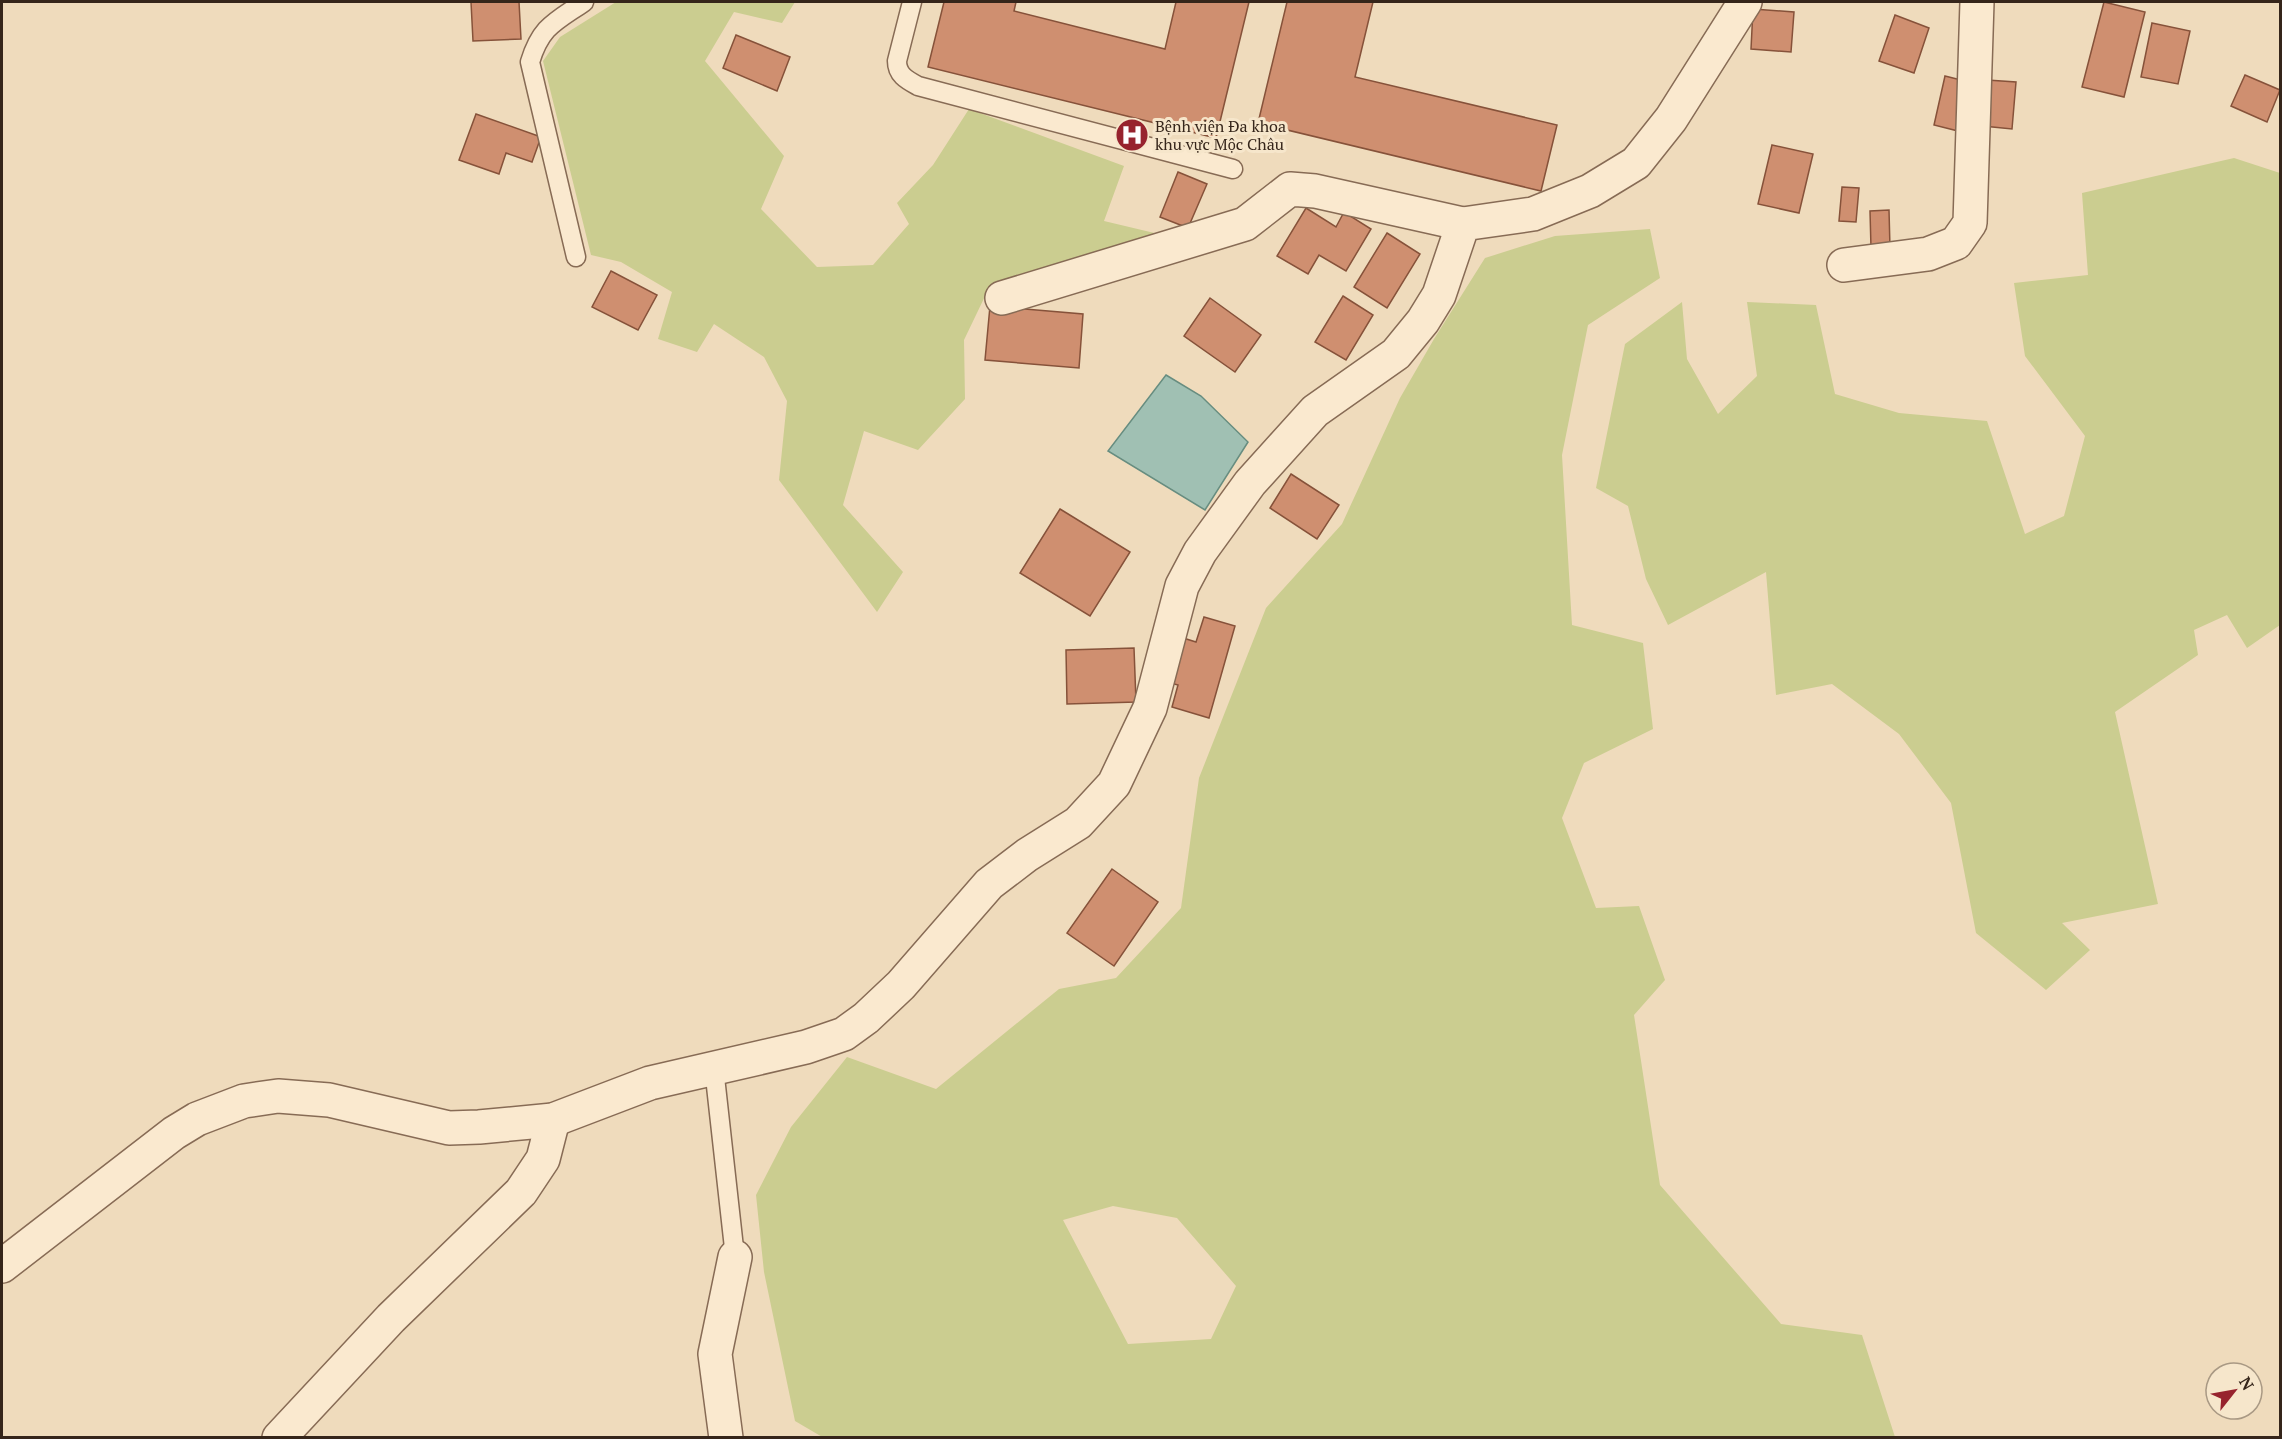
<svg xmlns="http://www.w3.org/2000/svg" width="2282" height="1439" viewBox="0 0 2282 1439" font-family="'PT Serif',serif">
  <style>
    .green { fill: #cbcd90; fill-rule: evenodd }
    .water { fill: #a0c0b3; stroke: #678d80; stroke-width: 1.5 }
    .building { fill: #cf8f70; stroke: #86523a; stroke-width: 1.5 }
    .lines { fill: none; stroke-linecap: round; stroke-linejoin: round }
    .service-casing { stroke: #876b55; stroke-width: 21 }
    .minor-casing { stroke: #876b55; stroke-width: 36 }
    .service { stroke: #fae9cf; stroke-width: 18 }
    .minor { stroke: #fae9cf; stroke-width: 33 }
    .labels { text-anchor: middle; stroke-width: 6; stroke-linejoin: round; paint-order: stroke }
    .poi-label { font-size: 16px; fill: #35251a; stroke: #f6e6cb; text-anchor: start }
  </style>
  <rect width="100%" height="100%" fill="#efdbbc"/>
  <g class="green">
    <polygon points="616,2 795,2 782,23 734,12 705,61 784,156 761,209 817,267 873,265 909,224 897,203 933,165 969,109 1124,166 1104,221 1167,236 988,290 964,340 965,399 918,450 864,431 843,505 903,572 877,612 779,480 787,401 764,357 714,324 697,352 658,339 672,292 621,262 591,255 543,61 560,37"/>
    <polygon points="2234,158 2280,173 2280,625 2247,648 2227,615 2194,630 2198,655 2115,712 2158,904 2062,923 2090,950 2046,990 1976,933 1951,803 1899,734 1832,684 1776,695 1766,572 1668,625 1646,579 1628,506 1596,488 1625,344 1682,302 1687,359 1718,414 1757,376 1747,302 1816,305 1835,394 1899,413 1987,421 2025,534 2064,516 2085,436 2025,356 2014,283 2088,275 2082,193"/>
    <path d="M 1650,229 L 1660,278 L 1588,325 L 1562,455 L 1572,625 L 1643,643 L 1653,729 L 1584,763 L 1562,818 L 1596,908 L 1639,906 L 1665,980 L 1634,1015 L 1660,1185 L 1781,1324 L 1862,1335 L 1895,1437 L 824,1438 L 795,1421 L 764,1272 L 756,1195 L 791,1127 L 847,1057 L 936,1089 L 1059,989 L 1116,978 L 1181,908 L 1199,778 L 1266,608 L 1342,524 L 1400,398 L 1434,339 L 1485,258 L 1555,236 ZM 1113,1206 L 1177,1218 L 1236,1286 L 1211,1339 L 1128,1344 L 1063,1220 Z"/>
  </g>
  <polygon class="water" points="1166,375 1201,396 1248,442 1205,510 1108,451"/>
  <g class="building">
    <polygon points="471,2 519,2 521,39 473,41"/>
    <polygon points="944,2 1016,2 1014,11 1165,49 1176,2 1249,2 1216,138 928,67"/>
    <polygon points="1287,2 1373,2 1355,77 1557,125 1541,191 1258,123"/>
    <polygon points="2104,2 2145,12 2124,97 2082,87"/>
    <polygon points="1753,9 1794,12 1791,52 1751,49"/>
    <polygon points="1895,15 1929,28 1914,73 1879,61"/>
    <polygon points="2152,23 2190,31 2178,84 2141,77"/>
    <polygon points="736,35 790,57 777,91 723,68"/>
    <polygon points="2245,75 2280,90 2267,122 2231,106"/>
    <polygon points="1945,76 1973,83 1962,132 1934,125"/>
    <polygon points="1987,80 2016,82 2012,129 1983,126"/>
    <polygon points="476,114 541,137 532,162 506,153 499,174 459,160"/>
    <polygon points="1772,145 1813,154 1799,213 1758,204"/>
    <polygon points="1178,172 1207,184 1188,228 1160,217"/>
    <polygon points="1842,187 1859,188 1856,222 1839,221"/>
    <polygon points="1306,208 1336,227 1344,212 1371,229 1346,271 1319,255 1308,274 1277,256"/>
    <polygon points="1889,210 1890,248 1871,248 1870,211"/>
    <polygon points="1387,233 1420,254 1387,308 1354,287"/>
    <polygon points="611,271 657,295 638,330 592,307"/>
    <polygon points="1343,296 1373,315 1346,360 1315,342"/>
    <polygon points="1210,298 1261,335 1235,372 1184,336"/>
    <polygon points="990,306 1083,314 1079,368 985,360"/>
    <polygon points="1291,474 1339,505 1317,539 1270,508"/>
    <polygon points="1060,509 1130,552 1090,616 1020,573"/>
    <polygon points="1204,617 1235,626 1209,718 1172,707 1178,685 1167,682 1180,637 1196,642"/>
    <polygon points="1134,648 1136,702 1067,704 1066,650"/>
    <polygon points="1112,869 1158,902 1114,966 1067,933"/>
  </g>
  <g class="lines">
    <defs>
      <g id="service">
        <path d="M 912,2 L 897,61 C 897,75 907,80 918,86 L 1233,169"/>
        <path d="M 576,257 L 530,62 C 541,26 555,22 584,2"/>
        <polyline points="714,1068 735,1257"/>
      </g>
      <g id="minor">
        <polyline points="1844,265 1928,254 1956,243 1970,223 1977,2"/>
        <polyline points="1002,298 1245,224 1290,189 1315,191 1463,224"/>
        <polyline points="2,1266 174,1133 197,1119 244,1101 278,1096 329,1100 449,1128 479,1127 553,1120 650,1083 806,1047 844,1034 866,1018 901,985 989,884 1027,855 1078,823 1114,784 1150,708 1182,586 1200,552 1250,483 1315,411 1396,354 1423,321 1439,295 1463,224 1533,214 1590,191 1636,163 1671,119 1745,2"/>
        <polyline points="279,1438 391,1318 521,1192 543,1159 553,1120"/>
        <polyline points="726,1438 715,1354 735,1257"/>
      </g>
    </defs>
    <use href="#service" class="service-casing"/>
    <use href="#minor" class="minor-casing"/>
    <use href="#service" class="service"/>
    <use href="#minor" class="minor"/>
  </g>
  <defs>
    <symbol id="hospital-disc" viewBox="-11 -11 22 22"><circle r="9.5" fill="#97232e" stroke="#f6e6cb"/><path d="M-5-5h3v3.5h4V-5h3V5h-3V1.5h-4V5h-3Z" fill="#fff"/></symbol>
  </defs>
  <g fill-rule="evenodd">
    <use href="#hospital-disc" x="1113" y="116" width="38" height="38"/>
  </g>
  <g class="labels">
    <g class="poi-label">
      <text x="1155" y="132">Bệnh viện Đa khoa<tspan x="1155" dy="18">khu vực Mộc Châu</tspan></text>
    </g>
  </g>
  <rect width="2282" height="1439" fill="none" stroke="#35251a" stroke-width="6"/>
  <g transform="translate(2234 1391) rotate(59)"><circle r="28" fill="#f6e6cb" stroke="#a99984" stroke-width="1.5"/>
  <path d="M0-4.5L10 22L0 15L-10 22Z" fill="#97232e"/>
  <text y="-9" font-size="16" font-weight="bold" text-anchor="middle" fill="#35251a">N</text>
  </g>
</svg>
